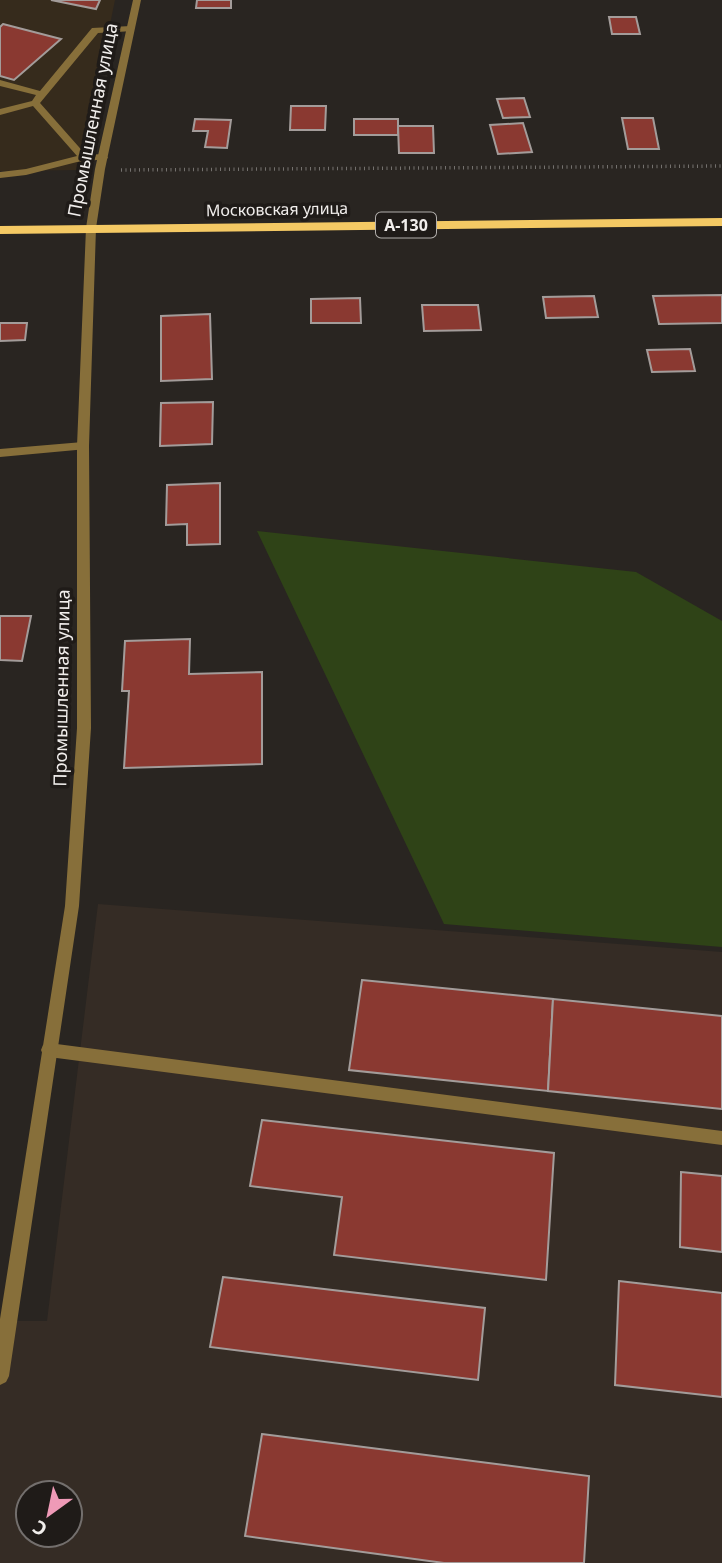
<svg xmlns="http://www.w3.org/2000/svg" width="722" height="1563" viewBox="0 0 722 1563" font-family="'Noto Sans',sans-serif">
  <style>
    .commercial { fill: #362b1c }
    .built { fill: #352c25; fill-rule: evenodd }
    .green { fill: #2f4317 }
    .building { fill: #8a3931; stroke: #a39c9a; stroke-width: 2 }
    .lines { fill: none; stroke-linecap: round; stroke-linejoin: round }
    .path { stroke: #75726f; stroke-width: 3.5; stroke-dasharray: 1 3.5; stroke-linecap: butt }
    .service { fill: #876f3a; fill-rule: evenodd }
    .minor { fill: #876f3a; fill-rule: evenodd }
    .trunk { fill: #f4c964; fill-rule: evenodd }
    .labels { text-anchor: middle; stroke-width: 7; stroke-linejoin: round; paint-order: stroke }
    .far-street-label { font-size: 16px; fill: #f1eeec; stroke: #1f1b18 }
    .shield { fill: #1f1b18; stroke: #b2afac; stroke-width: 2 }
    .shield-label { font-size: 16px; font-weight: bold; fill: #f1eeec }
    .street-label { font-size: 18px; fill: #f1eeec; stroke: #1f1b18 }
  </style>
  <rect width="100%" height="100%" fill="#292521"/>
  <polygon class="commercial" points="0,0 115,0 80,170 0,171"/>
  <path class="built" d="M 98,904 L 722,952 L 722,1563 L 0,1563 L 0,1321 L 47,1321 ZM 28,1493 L 70,1493 L 70,1535 L 28,1535 Z"/>
  <polygon class="green" points="257,531 636,572 722,621 722,947 444,924"/>
  <g class="building">
    <polygon points="51,0 100,0 96,9"/>
    <polygon points="197,0 231,0 231,8 196,8"/>
    <polygon points="609,17 636,17 640,34 612,34"/>
    <polygon points="3,24 61,39 14,80 0,76 0,27"/>
    <polygon points="524,98 530,117 503,118 497,99"/>
    <polygon points="291,106 326,106 325,130 290,130"/>
    <polygon points="622,118 653,118 659,149 628,149"/>
    <polygon points="195,119 231,120 227,148 205,147 208,131 193,131"/>
    <rect x="354" y="119" width="44" height="16"/>
    <polygon points="523,123 532,152 498,154 490,125"/>
    <polygon points="398,126 433,126 434,153 399,153"/>
    <polygon points="722,295 722,323 659,324 653,296"/>
    <polygon points="594,296 598,317 546,318 543,297"/>
    <polygon points="360,298 361,323 311,323 311,299"/>
    <polygon points="422,305 478,305 481,330 424,331"/>
    <polygon points="210,314 212,379 161,381 161,316"/>
    <polygon points="0,323 27,323 25,340 0,341"/>
    <polygon points="690,349 695,371 652,372 647,350"/>
    <polygon points="213,402 212,444 160,446 161,403"/>
    <polygon points="220,483 220,544 187,545 187,524 166,525 167,485"/>
    <polygon points="0,616 31,616 22,661 0,660"/>
    <polygon points="190,639 189,674 262,672 262,764 124,768 129,691 122,691 125,641"/>
    <polygon points="362,980 553,999 548,1091 349,1070"/>
    <polygon points="553,999 722,1016 722,1109 548,1091"/>
    <polygon points="262,1120 554,1153 546,1280 334,1255 342,1197 250,1186"/>
    <polygon points="681,1172 722,1176 722,1252 680,1247"/>
    <polygon points="223,1277 485,1308 478,1380 210,1347"/>
    <polygon points="619,1281 722,1293 722,1397 615,1385"/>
    <polygon points="262,1434 589,1476 584,1563 444,1563 245,1536"/>
  </g>
  <g class="lines">
    <polyline class="path" points="121,170 722,166"/>
    <g class="service">
      <polygon points="131,26 134,27 134,31 98,33 40,103 86,155 103,154 108,157 107,159 77,162 26,175 0,178 0,172 26,169 77,156 33,106 0,115 0,109 32,101 36,95 0,86 0,80 40,91 92,28"/>
      <polygon points="83,442 89,446 87,449 0,457 0,449"/>
      <polygon points="49,1043 722,1131 722,1145 49,1057 43,1055 41,1050 43,1045"/>
    </g>
    <polygon class="minor" points="133,0 141,0 105,169 96,228 89,446 91,728 79,906 9,1376 6,1382 0,1385 0,1319 65,906 77,728 77,446 86,228 95,169"/>
    <polygon class="trunk" points="722,218 722,226 0,234 0,226"/>
  </g>
  <g class="labels">
    <g class="far-street-label">
      <text transform="translate(277 209) rotate(-1)" y="6">Московская улица</text>
    </g>
    <rect class="shield" x="376" y="212.5" width="60" height="25" rx="5"/>
    <g class="shield-label">
      <text x="406" y="231">А-130</text>
    </g>
    <g class="street-label">
      <text transform="translate(93 120) rotate(-79)" y="6">Промышленная улица</text>
      <text transform="translate(62 688) rotate(-89)" y="6">Промышленная улица</text>
    </g>
  </g>
  <g transform="translate(49 1514) rotate(213)"><circle r="33" fill="#1f1b18" stroke="#736f6d" stroke-width="2"/>
  <path d="M0-5L12 26L0 18L-12 26Z" fill="#ef9ab7"/>
  <text y="-10" font-size="19" font-weight="bold" text-anchor="middle" fill="#f1eeec">С</text>
  </g>
</svg>
